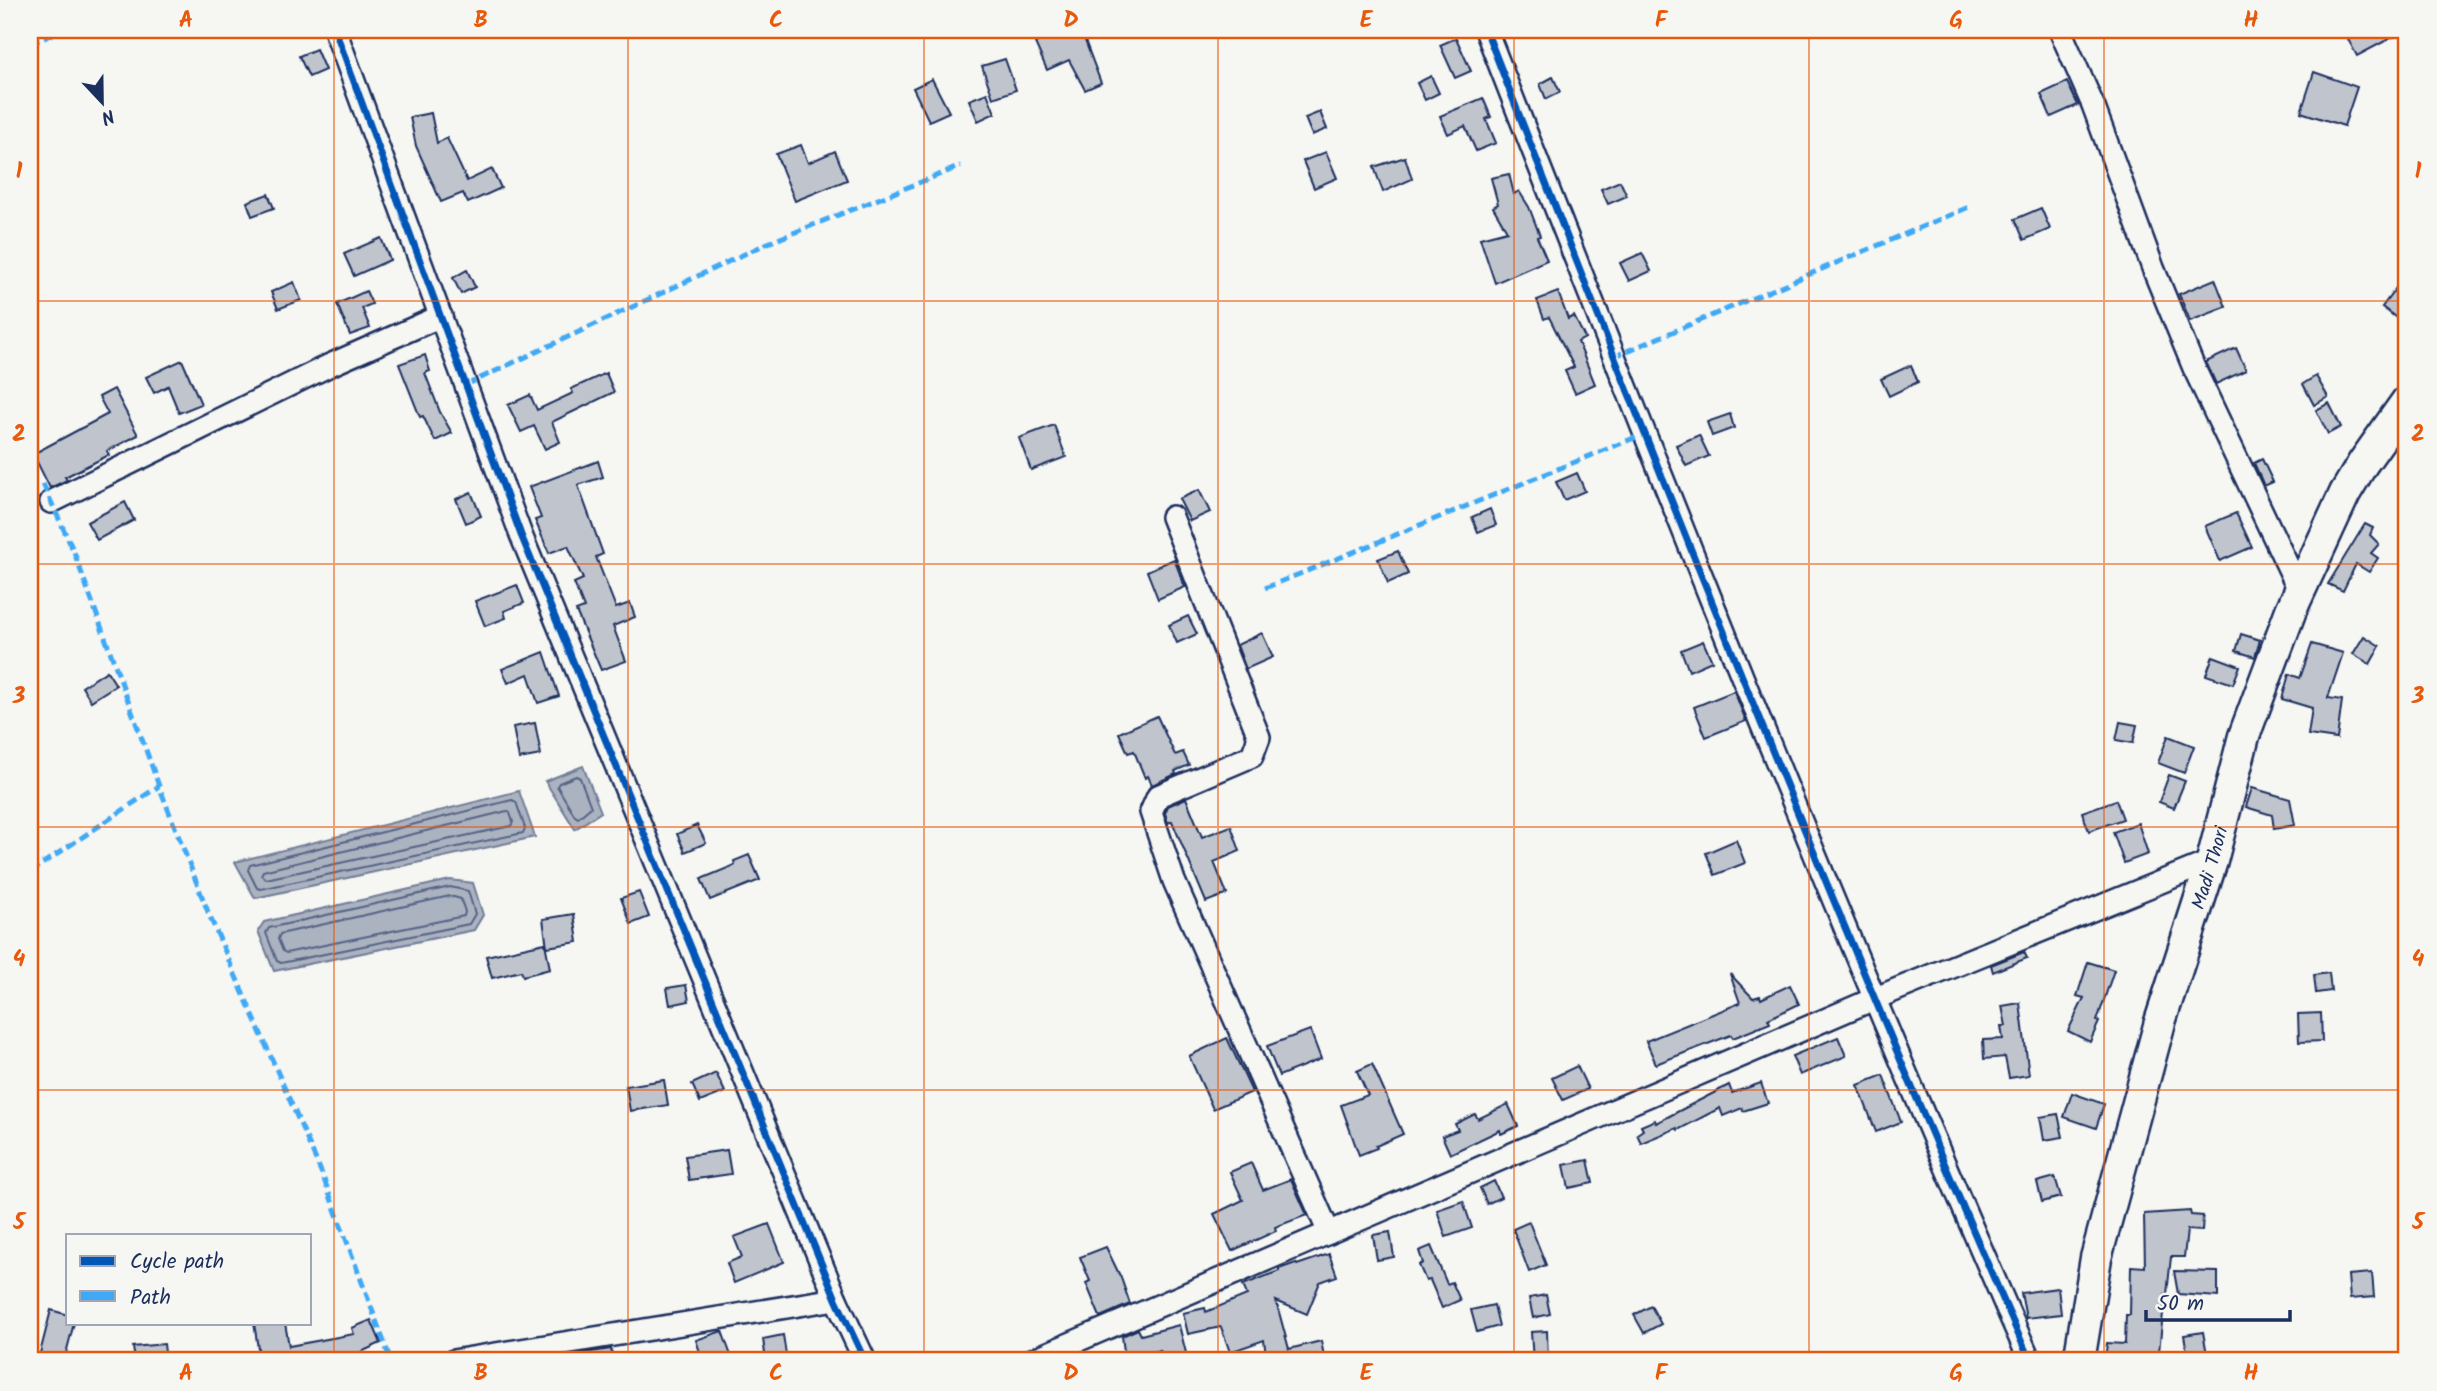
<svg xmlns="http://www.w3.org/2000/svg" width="2437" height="1391" viewBox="0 0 2437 1391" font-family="Kalam,sans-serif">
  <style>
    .water { fill: #abb2c0; stroke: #717e99; stroke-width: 2 }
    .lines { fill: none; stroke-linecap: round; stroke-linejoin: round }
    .shore { stroke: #556385; stroke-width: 2 }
    .building { fill: #c0c4cd; stroke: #1b2f5e; stroke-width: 2 }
    .street-casing { stroke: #1b2f5e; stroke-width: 26 }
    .secondary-casing { stroke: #1b2f5e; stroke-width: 35 }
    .street { stroke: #f6f6f2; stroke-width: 21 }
    .secondary { stroke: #f6f6f2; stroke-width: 30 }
    .quiet { stroke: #3fa9f5; stroke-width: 5; stroke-dasharray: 10 5; stroke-linecap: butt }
    .cycleway-casing { stroke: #f6f6f2; stroke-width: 11 }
    .cycleway { stroke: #0057b8; stroke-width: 7 }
    .grid { fill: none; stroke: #e8590c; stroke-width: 2; stroke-opacity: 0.55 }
    .labels { text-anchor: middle; stroke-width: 5; stroke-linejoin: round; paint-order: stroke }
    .street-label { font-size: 19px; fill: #1b2f5e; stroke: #f6f6f2 }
    .neatline { fill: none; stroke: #e8590c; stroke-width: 2.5 }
    .grid-label { font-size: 23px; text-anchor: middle; font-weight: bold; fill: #e8590c }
  </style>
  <rect width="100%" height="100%" fill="#f6f6f2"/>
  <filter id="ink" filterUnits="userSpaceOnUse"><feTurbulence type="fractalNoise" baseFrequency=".0143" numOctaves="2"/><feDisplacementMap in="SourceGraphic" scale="14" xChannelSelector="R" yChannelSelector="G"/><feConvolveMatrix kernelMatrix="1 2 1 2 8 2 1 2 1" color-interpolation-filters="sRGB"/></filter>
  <g filter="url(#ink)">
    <g class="water">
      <polygon points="583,766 601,812 575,829 545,781"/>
      <polygon points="519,791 535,837 255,898 235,862"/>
      <polygon points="450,880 473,883 483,915 474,930 274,971 258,931 264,922"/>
    </g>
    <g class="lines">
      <g class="shore">
        <polygon points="576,776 580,778 591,807 578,818 575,816 557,786 559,783"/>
        <polygon points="512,800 516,802 525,828 523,833 261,889 257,888 248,870 250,865"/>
        <polygon points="507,811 510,813 513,822 511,826 266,879 261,875 263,871"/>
        <polygon points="450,887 468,891 475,914 469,924 281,963 277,961 266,933 269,928"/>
        <polygon points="450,896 461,899 465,912 464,916 286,953 283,951 278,939 280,934"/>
      </g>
    </g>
    <g class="building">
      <polygon points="1078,30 1081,30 1101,83 1085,90 1069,60 1047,70 1035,43 1049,36 1051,40"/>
      <polygon points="2343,30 2406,30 2357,56"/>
      <polygon points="1456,38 1471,71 1455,78 1440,45"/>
      <polygon points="316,49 325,70 309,77 299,56"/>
      <polygon points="1005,59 1016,90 993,98 982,66"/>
      <polygon points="2314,72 2357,87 2344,126 2301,112"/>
      <polygon points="1431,76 1439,93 1425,100 1417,83"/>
      <polygon points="1553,77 1560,92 1546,99 1540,84"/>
      <polygon points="932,79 949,112 929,121 913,88"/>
      <polygon points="2067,82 2078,105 2051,117 2041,94"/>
      <polygon points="987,93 995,113 978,121 969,100"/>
      <polygon points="1483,98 1491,117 1486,119 1496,143 1476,151 1465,126 1448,134 1440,116"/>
      <polygon points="1320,112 1327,129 1312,135 1305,118"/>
      <polygon points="431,113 437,143 447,138 467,181 492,169 501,188 468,203 463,193 441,202 416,146 410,117"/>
      <polygon points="801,145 808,163 835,151 847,180 795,201 776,154"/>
      <polygon points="1326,152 1337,178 1314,188 1303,161"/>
      <polygon points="1405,157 1412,179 1383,192 1374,167"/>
      <polygon points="1509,174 1514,194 1519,191 1529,207 1540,236 1537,237 1547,260 1495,283 1480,238 1507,231 1493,207 1498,204 1491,178"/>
      <polygon points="1620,181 1627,196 1608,204 1601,189"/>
      <polygon points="268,194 274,208 252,216 247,202"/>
      <polygon points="2041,208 2050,229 2024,240 2015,219"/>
      <polygon points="381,238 390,260 354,276 344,254"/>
      <polygon points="1642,253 1651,271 1629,281 1620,263"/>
      <polygon points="467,270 475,287 461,294 453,278"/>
      <polygon points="2215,279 2226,307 2190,321 2179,294"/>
      <polygon points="294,282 301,300 278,309 271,292"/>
      <polygon points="2396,288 2407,296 2407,326 2382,307"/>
      <polygon points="366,291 372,304 362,308 370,328 350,335 337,304"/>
      <polygon points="1558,292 1568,319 1574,316 1585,338 1578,342 1595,384 1575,393 1565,371 1574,367 1549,317 1544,319 1537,300"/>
      <polygon points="2236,348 2246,370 2216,384 2206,362"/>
      <polygon points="425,355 430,371 425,373 440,412 452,433 435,441 423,416 420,417 399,364"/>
      <polygon points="182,360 201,404 179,413 168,386 154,393 146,377"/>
      <polygon points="1911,365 1918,382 1889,396 1881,379"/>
      <polygon points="606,373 614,392 552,422 560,442 545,449 534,426 521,432 508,405 530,395 537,410 573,393 571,389"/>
      <polygon points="2316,376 2328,397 2314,405 2303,384"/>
      <polygon points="114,389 138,435 107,451 109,455 65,477 67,480 50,488 33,454 108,414 99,397"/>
      <polygon points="2329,403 2341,427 2328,434 2316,410"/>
      <polygon points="1730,414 1734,428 1712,436 1707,422"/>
      <polygon points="1054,425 1066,457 1031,470 1019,438"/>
      <polygon points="1699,435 1709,456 1686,466 1676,445"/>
      <polygon points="2262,459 2273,482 2264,486 2254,463"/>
      <polygon points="598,461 603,477 578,485 603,554 596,557 616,608 630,603 635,617 613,626 626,661 601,670 576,611 584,608 574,583 583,579 568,546 549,553 535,520 541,518 529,487"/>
      <polygon points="1577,473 1585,491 1564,500 1556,482"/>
      <polygon points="1199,490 1210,512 1190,521 1179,499"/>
      <polygon points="471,492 481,516 466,523 456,499"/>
      <polygon points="125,502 134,520 97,540 87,522"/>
      <polygon points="1490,509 1496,525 1478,532 1472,517"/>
      <polygon points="2236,513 2252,547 2220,561 2205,526"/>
      <polygon points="2365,524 2373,528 2370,535 2379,544 2371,553 2378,558 2369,572 2356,564 2343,591 2328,584"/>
      <polygon points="1398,551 1408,574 1388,583 1378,559"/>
      <polygon points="1174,559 1185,587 1158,599 1147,571"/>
      <polygon points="517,585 524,603 504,611 506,618 485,626 475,601"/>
      <polygon points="1188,616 1197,634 1177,643 1169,625"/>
      <polygon points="1262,633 1273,657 1246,669 1237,645"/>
      <polygon points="2241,634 2260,640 2255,657 2236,651"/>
      <polygon points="2364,636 2380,646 2370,664 2353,654"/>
      <polygon points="1703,641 1712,661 1689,671 1681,650"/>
      <polygon points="2312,644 2343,653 2328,698 2342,700 2337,739 2308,735 2312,708 2282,699 2289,674 2300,678"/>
      <polygon points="544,652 559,696 538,703 528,674 508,683 502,669"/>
      <polygon points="2213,656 2240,666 2233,684 2206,675"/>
      <polygon points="107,671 116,685 91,701 82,687"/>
      <polygon points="1734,691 1746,721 1706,737 1694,707"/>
      <polygon points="1157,716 1175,755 1183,752 1189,765 1175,771 1176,774 1152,785 1148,776 1145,778 1134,751 1128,753 1119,733"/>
      <polygon points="2120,722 2137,725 2133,743 2116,740"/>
      <polygon points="535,723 541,755 519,759 513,727"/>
      <polygon points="2168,736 2194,746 2184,773 2158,763"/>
      <polygon points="2169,775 2185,781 2174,808 2159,802"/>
      <polygon points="2252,788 2290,799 2295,825 2274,829 2272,815 2246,807"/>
      <polygon points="1186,798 1202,837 1231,826 1240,851 1214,862 1227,894 1206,902 1172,821 1168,823 1165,813 1168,806"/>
      <polygon points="2116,800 2123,819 2089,831 2082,812"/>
      <polygon points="2138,823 2148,854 2124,863 2113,832"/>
      <polygon points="697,825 706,843 685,852 677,834"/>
      <polygon points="1736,840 1745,863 1715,875 1706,853"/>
      <polygon points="749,855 760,880 710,900 701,879 735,865 734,861"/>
      <polygon points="639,892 649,917 631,924 621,898"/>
      <polygon points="574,914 578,942 547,947 543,919"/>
      <polygon points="545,943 550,969 523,976 521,971 492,978 486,956"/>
      <polygon points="2024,952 2027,958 1993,972 1991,965"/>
      <polygon points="2088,962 2114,970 2097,1021 2099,1022 2090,1042 2068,1031 2084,998 2077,996"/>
      <polygon points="2329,973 2331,991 2316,993 2314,975"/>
      <polygon points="1730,974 1753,998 1760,996 1761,999 1790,985 1799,1004 1768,1019 1770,1023 1733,1038 1731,1035 1656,1064 1646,1041 1740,1003"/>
      <polygon points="686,985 689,1001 670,1005 667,988"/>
      <polygon points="2020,1003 2029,1075 2009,1078 2005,1057 1984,1059 1983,1040 2003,1039 2001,1026 2006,1026 2002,1006"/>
      <polygon points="2321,1013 2322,1041 2299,1042 2298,1014"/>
      <polygon points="1310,1030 1321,1059 1279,1076 1267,1046"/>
      <polygon points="1838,1037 1846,1056 1800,1075 1792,1056"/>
      <polygon points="1227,1038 1252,1092 1213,1109 1189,1056"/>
      <polygon points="1372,1064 1403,1134 1376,1146 1377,1148 1359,1155 1341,1105 1368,1095 1357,1071"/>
      <polygon points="1577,1066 1588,1089 1563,1100 1552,1078"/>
      <polygon points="716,1073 725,1092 700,1102 692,1084"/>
      <polygon points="1883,1075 1901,1122 1876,1132 1858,1085"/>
      <polygon points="664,1080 668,1105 630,1111 626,1086"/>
      <polygon points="1761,1083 1768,1103 1743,1111 1742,1108 1723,1116 1720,1108 1678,1130 1677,1128 1641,1143 1637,1134 1643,1130 1641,1126 1655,1120 1656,1123 1729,1085 1732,1093"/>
      <polygon points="2072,1093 2104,1104 2096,1128 2064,1117"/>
      <polygon points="1508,1104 1518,1126 1501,1134 1500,1130 1450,1154 1442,1136 1458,1130 1455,1124 1475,1114 1478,1119"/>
      <polygon points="2058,1114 2063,1137 2044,1140 2040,1117"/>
      <polygon points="727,1150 731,1174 689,1180 685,1156"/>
      <polygon points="1588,1160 1593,1183 1569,1188 1564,1165"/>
      <polygon points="1251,1163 1263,1190 1291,1179 1307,1215 1275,1227 1276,1231 1232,1251 1214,1214 1243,1200 1230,1172"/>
      <polygon points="2055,1177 2061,1197 2042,1202 2037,1182"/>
      <polygon points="1494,1181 1501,1197 1487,1204 1480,1188"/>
      <polygon points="1463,1201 1472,1228 1446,1237 1437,1210"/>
      <polygon points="2190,1211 2191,1215 2203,1216 2202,1231 2187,1230 2184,1257 2171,1257 2167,1294 2165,1294 2158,1361 2105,1361 2107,1343 2125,1344 2126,1315 2130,1315 2131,1266 2145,1267 2144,1214"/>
      <polygon points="1529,1222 1546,1265 1529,1272 1513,1229"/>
      <polygon points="769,1224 784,1262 734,1283 727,1263 742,1257 734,1237"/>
      <polygon points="1390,1232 1394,1257 1377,1260 1373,1235"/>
      <polygon points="1431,1246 1447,1284 1452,1282 1460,1300 1442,1308 1430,1280 1426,1281 1419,1265 1423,1263 1419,1251"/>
      <polygon points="1106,1247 1121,1278 1130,1304 1100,1317 1086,1283 1090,1281 1080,1257"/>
      <polygon points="1329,1254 1337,1276 1320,1282 1307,1314 1276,1301 1289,1349 1321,1341 1325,1361 1263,1361 1262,1356 1266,1355 1264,1340 1230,1352 1221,1327 1188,1334 1183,1313 1205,1308 1206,1312 1247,1295 1243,1285 1279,1271 1279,1269 1296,1263 1297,1265"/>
      <polygon points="2174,1271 2218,1272 2218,1297 2178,1294"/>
      <polygon points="2372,1273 2374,1297 2350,1299 2348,1275"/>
      <polygon points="2058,1288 2061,1314 2026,1318 2021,1293"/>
      <polygon points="1546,1295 1550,1314 1533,1318 1529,1298"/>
      <polygon points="1494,1305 1499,1326 1477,1332 1471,1310"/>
      <polygon points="1651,1306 1661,1324 1644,1333 1634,1315"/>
      <polygon points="51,1310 68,1315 68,1323 74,1323 64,1361 38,1361"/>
      <polygon points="371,1320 381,1343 359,1353 330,1358 331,1361 260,1361 254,1323 285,1323 289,1346 354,1334 352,1328"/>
      <polygon points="1179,1325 1188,1361 1167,1361 1165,1357 1162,1358 1160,1350 1125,1359 1122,1336 1138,1329 1141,1335"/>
      <polygon points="722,1331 733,1361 703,1361 696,1340"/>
      <polygon points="1547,1331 1548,1361 1533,1361 1531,1332"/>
      <polygon points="2203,1332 2207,1354 2188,1358 2184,1335"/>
      <polygon points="783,1335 787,1361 766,1361 763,1339"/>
      <polygon points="164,1344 166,1361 135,1361 133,1347"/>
      <polygon points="611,1349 613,1361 566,1361 565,1356"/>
    </g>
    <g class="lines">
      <defs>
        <g id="street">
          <polyline points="335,30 521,535 836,1299 865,1361"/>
          <path d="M 1486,30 C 1660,476 1837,922 2030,1361"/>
          <polyline points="2060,30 2093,105 2153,268 2194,368 2300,592"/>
          <polyline points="51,502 330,365 441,316"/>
          <polyline points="1172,517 1259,737 1252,756 1158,796 1151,812 1174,881 1329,1233"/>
          <polyline points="453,1361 836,1299"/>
          <polyline points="1030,1361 1876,998 2212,861"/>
        </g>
        <g id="secondary">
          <path id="s1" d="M 2079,1361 L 2096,1258 L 2160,1022 L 2212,861 L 2244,736 L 2291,610 L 2345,493 L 2363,463 L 2407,401"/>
        </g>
      </defs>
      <use href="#street" class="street-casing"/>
      <use href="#secondary" class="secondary-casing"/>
      <use href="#street" class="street"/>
      <use href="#secondary" class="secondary"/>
      <g class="quiet">
        <polyline points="30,44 63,30"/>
        <polyline points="1613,357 1969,207"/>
        <polyline points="466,385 768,243 961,166"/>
        <polyline points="43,484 74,552 159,786 210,917 322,1174 391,1361"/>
        <polyline points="1265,588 1644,434"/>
        <polyline points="30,872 159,786"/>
      </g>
      <defs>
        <g id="cycleway">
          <polyline points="335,30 521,535 836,1299 865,1361"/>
          <path d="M 1486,30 C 1660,476 1837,922 2030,1361"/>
        </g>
      </defs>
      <use href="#cycleway" class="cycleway-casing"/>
      <use href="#cycleway" class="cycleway"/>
    </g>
  </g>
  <path class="grid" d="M 334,30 L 334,1361M 628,30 L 628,1361M 924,30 L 924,1361M 1218,30 L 1218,1361M 1514,30 L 1514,1361M 1809,30 L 1809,1361M 2104,30 L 2104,1361M 30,301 L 2407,301M 30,564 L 2407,564M 30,827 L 2407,827M 30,1090 L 2407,1090"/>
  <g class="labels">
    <g class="street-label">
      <text dy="7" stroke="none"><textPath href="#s1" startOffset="511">Madi Thori</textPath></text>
    </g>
  </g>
  <rect width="2437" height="1391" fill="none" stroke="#f6f6f2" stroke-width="77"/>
  <rect x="66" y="1234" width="245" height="91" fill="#f6f6f2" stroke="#9ea6b7" stroke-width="2"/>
  <rect x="80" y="1256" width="35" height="10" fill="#0057b8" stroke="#9ea6b7" stroke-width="2"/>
  <text x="130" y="1268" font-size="21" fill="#1b2f5e">Cycle path</text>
  <rect x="80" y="1291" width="35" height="10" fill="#3fa9f5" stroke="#9ea6b7" stroke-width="2"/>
  <text x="130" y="1304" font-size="21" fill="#1b2f5e">Path</text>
  <g transform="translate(102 102) rotate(158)" stroke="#f6f6f2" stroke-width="5" paint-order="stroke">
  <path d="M0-5L12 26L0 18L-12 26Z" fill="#1b2f5e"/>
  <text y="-10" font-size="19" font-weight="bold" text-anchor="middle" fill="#1b2f5e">N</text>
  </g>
  <path d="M2146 1310v10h144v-10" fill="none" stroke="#1b2f5e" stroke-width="3.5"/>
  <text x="2157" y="1310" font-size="21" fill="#1b2f5e" stroke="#f6f6f2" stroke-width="5" paint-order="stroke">50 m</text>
  <rect x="38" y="38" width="2360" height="1314" class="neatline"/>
  <g class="grid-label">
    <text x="186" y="27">A</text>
    <text x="481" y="27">B</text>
    <text x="776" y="27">C</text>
    <text x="1071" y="27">D</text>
    <text x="1366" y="27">E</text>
    <text x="1661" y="27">F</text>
    <text x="1956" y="27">G</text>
    <text x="2251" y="27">H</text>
    <text x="19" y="178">1</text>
    <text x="2418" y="178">1</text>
    <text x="19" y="441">2</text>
    <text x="2418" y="441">2</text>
    <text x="19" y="703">3</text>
    <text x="2418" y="703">3</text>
    <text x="19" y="966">4</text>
    <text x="2418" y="966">4</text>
    <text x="19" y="1229">5</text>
    <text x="2418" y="1229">5</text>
    <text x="186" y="1380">A</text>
    <text x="481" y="1380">B</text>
    <text x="776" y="1380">C</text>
    <text x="1071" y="1380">D</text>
    <text x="1366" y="1380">E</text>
    <text x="1661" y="1380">F</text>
    <text x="1956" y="1380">G</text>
    <text x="2251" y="1380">H</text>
  </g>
</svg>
